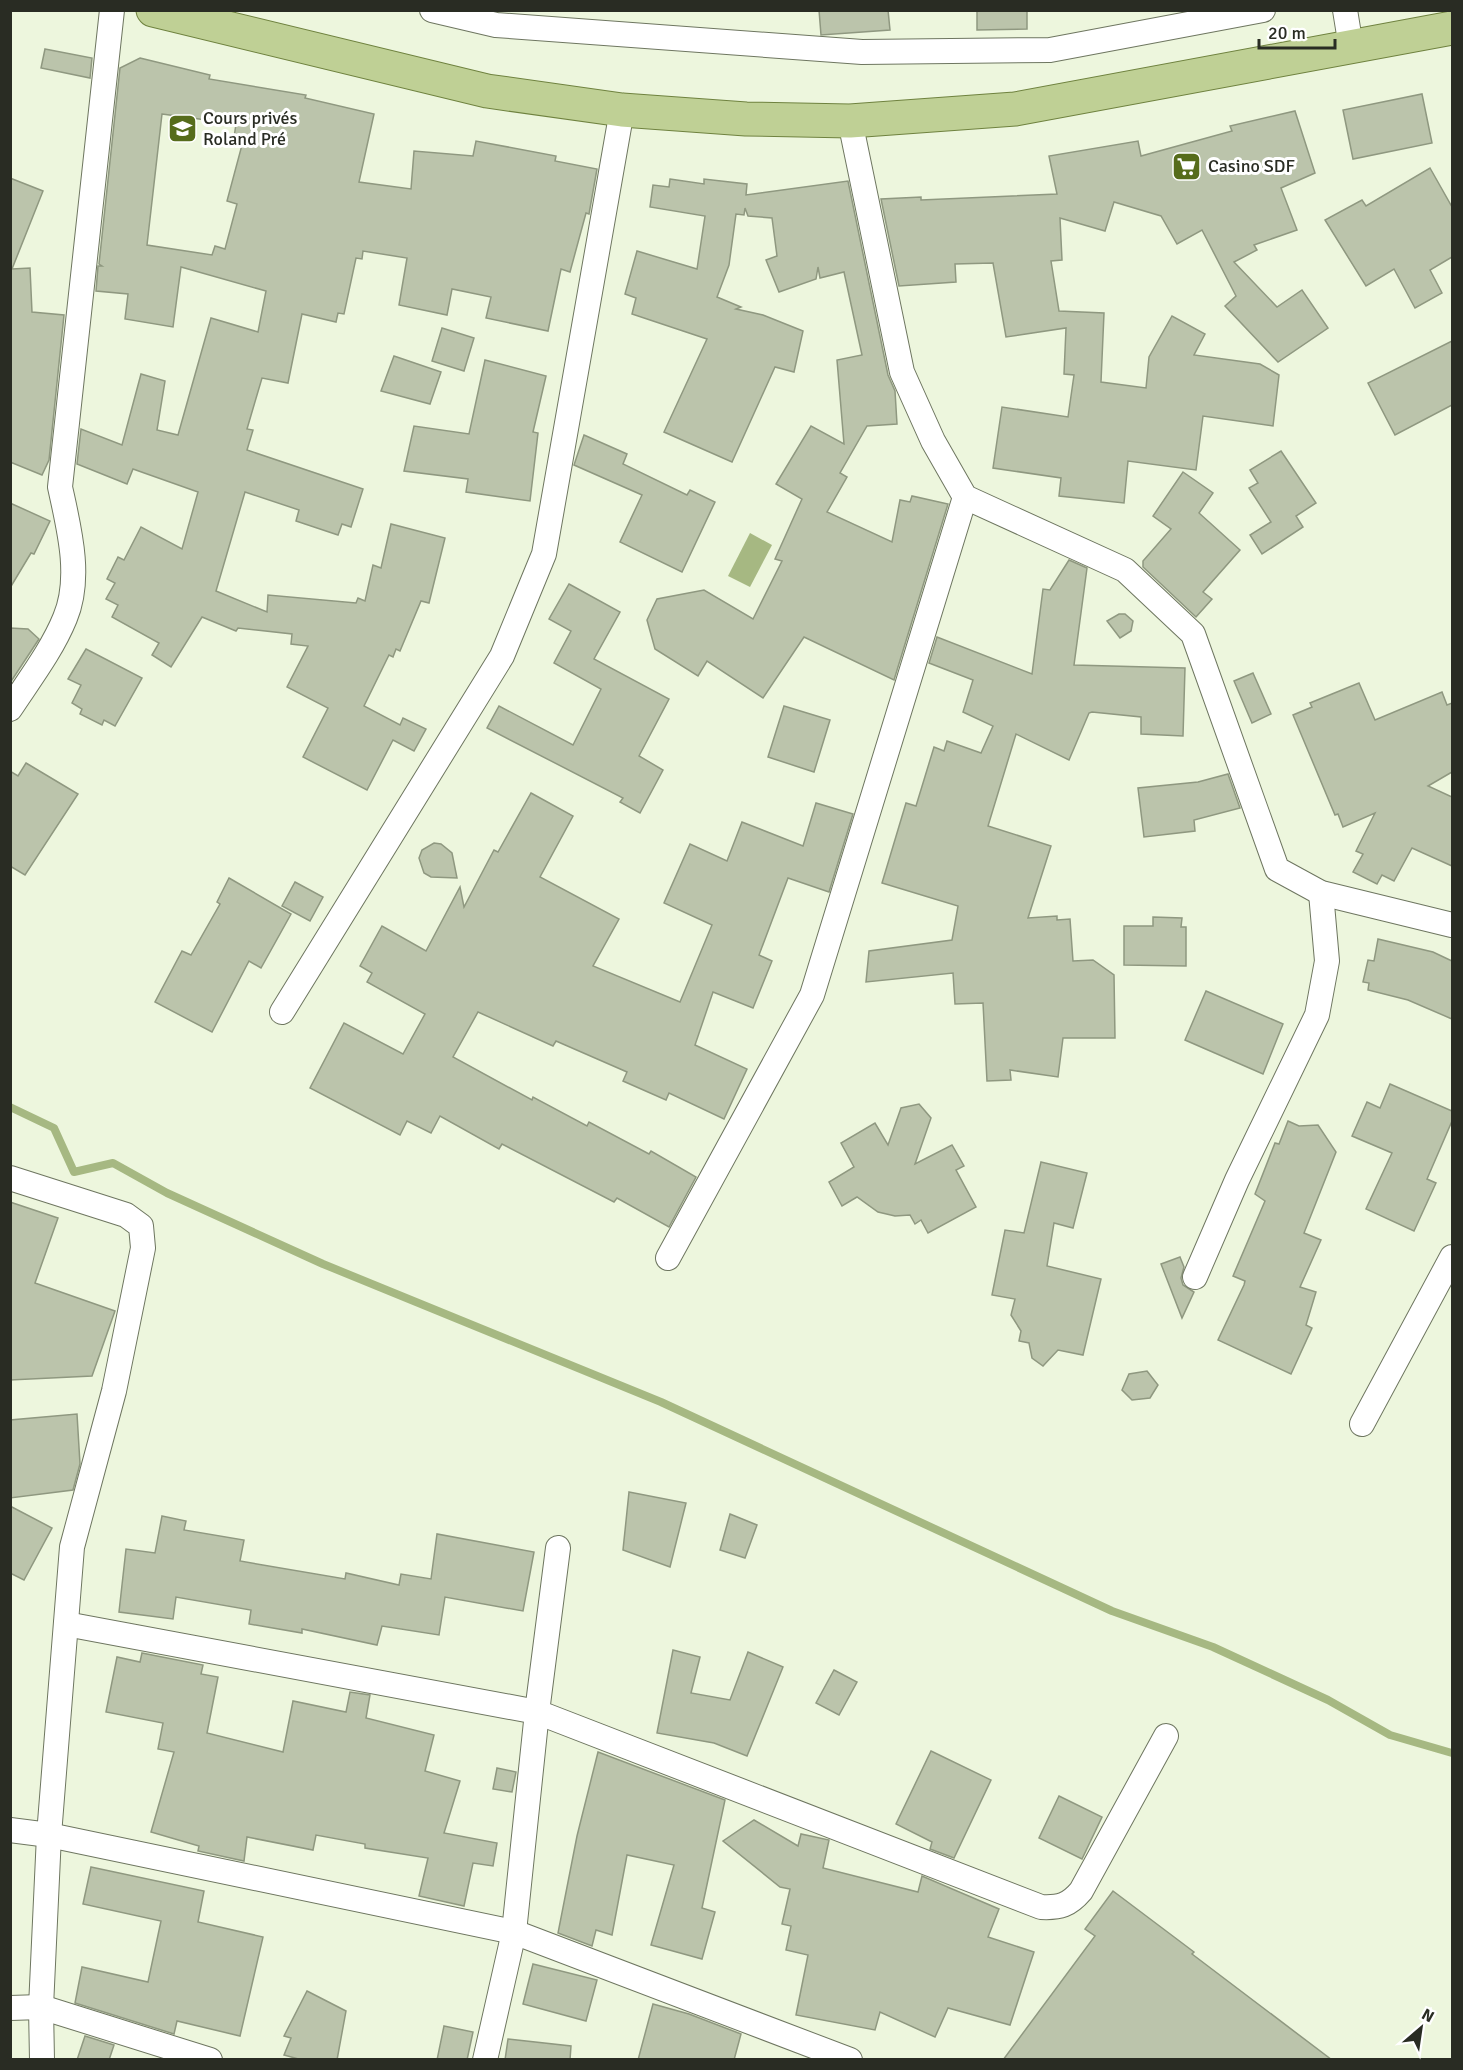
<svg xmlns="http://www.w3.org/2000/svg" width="1463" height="2070" viewBox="0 0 1463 2070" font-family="Signika,sans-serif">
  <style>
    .water { fill: #a6b882 }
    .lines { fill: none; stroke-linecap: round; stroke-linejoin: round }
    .stream { stroke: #a6b882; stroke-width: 8 }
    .building { fill: #bbc4ab; stroke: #8f9880; stroke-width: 1.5; fill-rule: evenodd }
    .minor-casing { stroke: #6e7660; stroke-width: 26 }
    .primary-casing { stroke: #6f823f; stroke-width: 35 }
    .minor { stroke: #fff; stroke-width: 24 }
    .primary { stroke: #bfd095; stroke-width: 33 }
    .labels { text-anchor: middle; stroke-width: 6; stroke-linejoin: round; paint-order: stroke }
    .poi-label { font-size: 18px; fill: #292c23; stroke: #fff; text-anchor: start }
  </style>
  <rect width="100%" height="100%" fill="#edf6dd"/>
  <polygon class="water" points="750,533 772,545 750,587 728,576"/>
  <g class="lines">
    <polyline class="stream" points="10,1107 54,1128 74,1172 113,1163 167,1193 323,1264 661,1402 1112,1611 1213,1647 1328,1700 1390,1735 1452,1753"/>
  </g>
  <g class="building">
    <polygon points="819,10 888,10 890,30 821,35"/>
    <polygon points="977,10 1027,10 1027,29 977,30"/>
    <polygon points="45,49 92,58 90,78 41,68"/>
    <path d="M 140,58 L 210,75 L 209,79 L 306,95 L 305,98 L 374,114 L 359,182 L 411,189 L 414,151 L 473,156 L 476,141 L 556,156 L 555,161 L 597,169 L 589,214 L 586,213 L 570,272 L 561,269 L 548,331 L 486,318 L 491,297 L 452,289 L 447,315 L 399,305 L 407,258 L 363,251 L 362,259 L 356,258 L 344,314 L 338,313 L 336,322 L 302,314 L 288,383 L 262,378 L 247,429 L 253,430 L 247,450 L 363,489 L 351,527 L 342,524 L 338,535 L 296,521 L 299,510 L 245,492 L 216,591 L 267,612 L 268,595 L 356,603 L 358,598 L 365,601 L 373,565 L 381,568 L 391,524 L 445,538 L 429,603 L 421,601 L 400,651 L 396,649 L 393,657 L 389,655 L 364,706 L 400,725 L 403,718 L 426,729 L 414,751 L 393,740 L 367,790 L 303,757 L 328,708 L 287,687 L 308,646 L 291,644 L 292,634 L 238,628 L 236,631 L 202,617 L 171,667 L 152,655 L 159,643 L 112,617 L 118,605 L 106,599 L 115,583 L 107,579 L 118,557 L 124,560 L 141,527 L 182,549 L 198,492 L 133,469 L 127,484 L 77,464 L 81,429 L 122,445 L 141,374 L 165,381 L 157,430 L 178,435 L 211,318 L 258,332 L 266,291 L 181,267 L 173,327 L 125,319 L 128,294 L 96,291 L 98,266 L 102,266 L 99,264 L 120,68 ZM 162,114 L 236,124 L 233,144 L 242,145 L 227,201 L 237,204 L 225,249 L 215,246 L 212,255 L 147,245 Z"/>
    <polygon points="1422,94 1432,143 1353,159 1343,110"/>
    <polygon points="1295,111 1315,173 1281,188 1297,230 1254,245 1257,250 1234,262 1277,307 1302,290 1328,328 1278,362 1225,306 1236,296 1202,230 1177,244 1161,216 1114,202 1105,231 1060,218 1062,260 1051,261 1059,311 1104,313 1101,382 1146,388 1149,357 1172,316 1205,334 1194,355 1260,364 1279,375 1273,426 1203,416 1196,470 1128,461 1124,503 1059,496 1061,478 993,468 1002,407 1068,417 1074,375 1064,374 1066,328 1006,337 993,263 955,264 956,282 899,286 881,199 921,197 921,200 1057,194 1049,156 1138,141 1141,156 1232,131 1230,126"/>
    <polygon points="1430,168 1452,207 1452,257 1430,270 1442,293 1415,308 1394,269 1366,286 1325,220 1362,200 1366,206"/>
    <polygon points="10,178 43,191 12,269 30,268 32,312 64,315 49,460 42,475 10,462"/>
    <polygon points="670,179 704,184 704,179 747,184 746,195 848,181 888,375 895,391 897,424 867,426 840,473 847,477 827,512 892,542 900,500 910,502 912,496 948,504 894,680 804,637 763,698 707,661 698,676 655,649 647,620 657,599 704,590 753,619 782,561 775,559 802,499 776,484 811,426 844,444 837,360 862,355 844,272 820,278 818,267 816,279 779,292 766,260 777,256 772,218 748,216 745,208 744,215 736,214 729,265 717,297 741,307 736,309 763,315 803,331 794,372 775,367 732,462 664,432 707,339 632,314 636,298 625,294 637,251 697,269 705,216 650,207 653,185 669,187"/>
    <polygon points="442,328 474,338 464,371 432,361"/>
    <polygon points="1452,341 1452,405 1395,435 1368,383"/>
    <polygon points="394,356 441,372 430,404 381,391"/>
    <polygon points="485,360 546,376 533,432 538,433 530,501 466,492 468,479 404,471 414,426 469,434"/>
    <polygon points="584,435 627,454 623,464 687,495 690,490 715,502 682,572 620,542 642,495 574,465"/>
    <polygon points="1281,451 1316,503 1296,516 1303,527 1262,554 1250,535 1271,522 1249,488 1258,483 1250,470"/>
    <polygon points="1183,472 1213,493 1199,513 1240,550 1203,592 1212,599 1196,617 1143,567 1143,561 1171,529 1153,516"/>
    <polygon points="10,503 50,521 34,554 31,553 10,588"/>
    <polygon points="1069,560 1087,568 1074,665 1185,668 1183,736 1141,734 1141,717 1092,712 1089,713 1069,760 1016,734 988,826 1051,846 1028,918 1057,916 1057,920 1070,919 1073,961 1093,960 1114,975 1115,1038 1063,1038 1058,1077 1010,1070 1011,1080 987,1081 983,1003 955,1004 953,973 866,982 869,951 952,940 958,906 882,883 906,803 916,806 934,747 944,751 947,741 981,753 993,726 963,712 973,680 929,663 937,637 1032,674 1043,589 1050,590"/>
    <polygon points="569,584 620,612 594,659 669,699 639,756 663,770 640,813 620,802 623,798 487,728 499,706 573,745 601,689 554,663 571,631 549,619"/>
    <polygon points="1119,614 1125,614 1133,621 1131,631 1120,638 1107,621"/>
    <polygon points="10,628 28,629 39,639 10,683"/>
    <polygon points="86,649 142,678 115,726 104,720 102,725 80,714 82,709 72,703 81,685 68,679"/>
    <polygon points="1253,673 1271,714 1252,723 1234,681"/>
    <polygon points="1359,683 1375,720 1442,692 1447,705 1452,703 1452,772 1428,786 1452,797 1452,866 1412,848 1394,881 1382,875 1377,884 1353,872 1363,854 1356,851 1375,813 1343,827 1338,814 1335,815 1293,715 1312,707 1310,703"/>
    <polygon points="784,706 830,720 814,772 768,757"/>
    <polygon points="26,763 78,794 25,875 10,866 10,771 18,776"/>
    <polygon points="1228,774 1240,808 1194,820 1195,831 1144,837 1138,788 1198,782"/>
    <polygon points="531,793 573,816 540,877 619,919 593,966 680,1002 712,925 664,903 690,844 727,861 742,822 803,846 816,803 853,814 829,892 788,878 759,955 772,961 753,1008 713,992 695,1045 747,1069 724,1119 669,1093 666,1100 623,1081 627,1072 556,1041 553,1046 478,1012 453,1057 532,1100 533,1097 587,1126 589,1122 649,1154 651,1151 696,1177 669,1227 617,1198 614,1202 502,1144 499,1149 440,1116 431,1133 407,1121 400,1135 310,1088 344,1023 403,1054 425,1014 367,982 372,973 360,966 382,926 426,951 460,887 464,907 494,850 498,852"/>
    <polygon points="434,843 441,844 452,853 457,878 431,877 424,873 419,858 422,850"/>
    <polygon points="229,878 291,914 261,968 249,961 212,1032 155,1002 182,951 191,955 220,904 217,902"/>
    <polygon points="295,882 323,897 310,921 282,906"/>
    <polygon points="1153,917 1182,918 1181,927 1186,927 1186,966 1124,965 1124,926 1153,926"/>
    <polygon points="1378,939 1433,952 1452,961 1452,1019 1408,1000 1368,990 1369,983 1363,982 1368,960 1374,961"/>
    <polygon points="1206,991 1283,1024 1263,1074 1185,1040"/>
    <polygon points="1390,1084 1452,1111 1452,1121 1427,1179 1436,1183 1414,1231 1366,1209 1392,1153 1352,1136 1367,1102 1380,1108"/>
    <polygon points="919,1104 931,1118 915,1164 952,1145 964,1166 956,1170 976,1207 928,1233 921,1220 915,1224 910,1215 895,1216 878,1212 857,1197 842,1206 829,1182 854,1167 841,1143 875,1123 888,1145 901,1108"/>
    <polygon points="1288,1121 1299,1126 1318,1125 1336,1152 1304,1233 1321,1240 1300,1287 1316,1292 1306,1325 1312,1328 1291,1374 1218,1340 1244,1285 1245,1281 1233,1276 1265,1201 1255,1194 1275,1143 1279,1144"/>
    <polygon points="1041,1162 1087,1173 1073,1228 1054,1223 1047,1266 1101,1279 1083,1355 1058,1350 1043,1366 1032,1358 1029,1343 1019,1341 1021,1331 1011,1315 1015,1299 992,1295 1005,1230 1024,1233"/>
    <polygon points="10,1202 58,1218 35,1283 115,1311 92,1376 10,1380"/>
    <polygon points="1180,1257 1184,1267 1181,1278 1183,1285 1194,1292 1182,1318 1161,1264"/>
    <polygon points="1147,1371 1158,1385 1150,1398 1132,1400 1122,1390 1129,1374"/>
    <polygon points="77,1414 80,1464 73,1490 10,1498 10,1420"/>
    <polygon points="629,1492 686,1503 670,1567 623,1550"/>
    <polygon points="10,1506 52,1528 24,1580 10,1573"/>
    <polygon points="730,1514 757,1525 745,1558 720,1550"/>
    <polygon points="162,1516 186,1521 184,1530 244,1540 240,1561 345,1579 346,1573 399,1585 401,1574 431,1579 437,1534 534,1552 523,1611 445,1597 439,1635 382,1626 377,1645 302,1629 302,1633 249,1624 251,1610 176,1597 173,1619 119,1612 126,1549 155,1553"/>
    <polygon points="673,1650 700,1657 691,1693 730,1700 748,1652 783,1667 747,1756 714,1743 657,1733"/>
    <polygon points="142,1653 203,1665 201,1674 218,1677 207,1733 283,1752 293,1701 346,1712 350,1692 370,1695 366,1718 434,1735 425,1771 460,1781 444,1833 497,1843 493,1866 473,1863 464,1906 419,1896 428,1858 365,1848 365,1844 316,1835 313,1850 247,1837 244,1861 198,1851 199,1846 151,1832 174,1752 158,1749 163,1723 106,1712 117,1657 140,1662"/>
    <polygon points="834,1670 857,1682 839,1715 816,1703"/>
    <polygon points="931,1751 991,1780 954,1858 930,1849 932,1842 896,1824"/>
    <polygon points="598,1752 725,1800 702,1908 715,1912 702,1959 651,1945 674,1865 627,1855 612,1935 596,1930 592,1946 558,1933 577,1836"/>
    <polygon points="497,1768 516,1772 512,1792 493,1789"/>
    <polygon points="1059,1796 1102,1817 1082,1859 1039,1838"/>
    <polygon points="754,1820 798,1846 801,1834 829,1840 823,1868 918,1892 922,1876 999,1909 988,1937 1034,1952 1010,2025 948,2008 935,2037 880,2012 875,2030 796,2015 808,1955 786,1950 791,1926 782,1924 790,1889 780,1887 723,1841"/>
    <polygon points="91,1867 204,1891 198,1922 263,1937 240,2036 177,2021 174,2034 75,2003 82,1967 148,1982 161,1921 83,1904"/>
    <polygon points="1113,1891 1194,1952 1192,1954 1332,2060 1003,2060 1095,1936 1085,1929"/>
    <polygon points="533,1964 597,1980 586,2021 523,2004"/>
    <polygon points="307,1991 346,2011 337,2060 302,2060 284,2055 291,2038 284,2036"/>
    <polygon points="653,2004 689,2014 741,2034 734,2060 638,2060"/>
    <polygon points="444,2026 473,2032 467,2060 437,2060"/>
    <polygon points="85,2036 114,2045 109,2060 77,2060"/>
    <polygon points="508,2039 571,2046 570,2060 505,2060"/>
  </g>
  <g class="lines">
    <defs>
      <g id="minor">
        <polyline points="432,10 496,25 862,52 1050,50 1263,10"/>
        <polyline points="1345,10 1351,47"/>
        <polyline points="850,121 902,372 933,441 965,497 1125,570 1193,634 1277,869 1321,893 1452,925"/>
        <path d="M 10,709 C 29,680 52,650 65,618 C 82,578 69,528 60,487 L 112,10"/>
        <polyline points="282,1012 502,656 544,554 622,110"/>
        <polyline points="10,1178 126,1215 141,1226 143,1248 114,1391 72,1547 49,1835 41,2007 42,2060"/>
        <polyline points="668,1258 812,995 965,497"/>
        <polyline points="1195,1277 1237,1180 1317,1015 1327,961 1321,893"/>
        <polyline points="1362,1424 1452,1257"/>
        <path d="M 66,1624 L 537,1712 L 1041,1907 C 1060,1908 1069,1905 1081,1891 L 1166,1736"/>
        <polyline points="10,1830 49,1835 514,1932 850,2060"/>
        <polyline points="10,2008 41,2007 210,2060"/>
        <polyline points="485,2060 514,1932 537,1712 558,1548"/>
      </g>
      <polyline id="primary" points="153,10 487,91 622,110 746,119 850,121 1015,109 1452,28"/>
    </defs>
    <use href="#minor" class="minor-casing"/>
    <use href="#primary" class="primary-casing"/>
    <use href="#minor" class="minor"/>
    <use href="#primary" class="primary"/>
  </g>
  <defs>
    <symbol id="school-square" viewBox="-11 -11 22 22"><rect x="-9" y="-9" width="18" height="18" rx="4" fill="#566c1b" stroke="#fff"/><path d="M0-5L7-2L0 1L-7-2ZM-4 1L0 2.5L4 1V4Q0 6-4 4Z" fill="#fff"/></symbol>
    <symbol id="supermarket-square" viewBox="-11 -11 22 22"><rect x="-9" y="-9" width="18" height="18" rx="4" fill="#566c1b" stroke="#fff"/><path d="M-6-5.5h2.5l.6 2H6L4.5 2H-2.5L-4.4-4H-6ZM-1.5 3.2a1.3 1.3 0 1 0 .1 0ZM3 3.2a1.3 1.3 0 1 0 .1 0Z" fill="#fff"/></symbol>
  </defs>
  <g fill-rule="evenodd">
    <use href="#school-square" x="166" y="112" width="33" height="33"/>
    <use href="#supermarket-square" x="1170" y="150" width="33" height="33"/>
  </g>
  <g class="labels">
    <g class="poi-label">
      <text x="203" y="124">Cours privés<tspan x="203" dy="21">Roland Pré</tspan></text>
      <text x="1208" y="172">Casino SDF</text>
    </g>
  </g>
  <rect width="1463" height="2070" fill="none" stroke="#292c23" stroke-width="24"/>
  <g transform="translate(1421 2028) rotate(29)" stroke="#ffffff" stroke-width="4.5" paint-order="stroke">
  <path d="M0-4.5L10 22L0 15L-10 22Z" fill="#292c23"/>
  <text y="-9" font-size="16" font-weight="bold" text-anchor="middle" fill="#292c23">N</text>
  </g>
  <path d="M1259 39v9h76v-9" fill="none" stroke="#292c23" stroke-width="3"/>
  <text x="1268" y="39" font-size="18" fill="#292c23" stroke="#ffffff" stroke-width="4.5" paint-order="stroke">20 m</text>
</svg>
